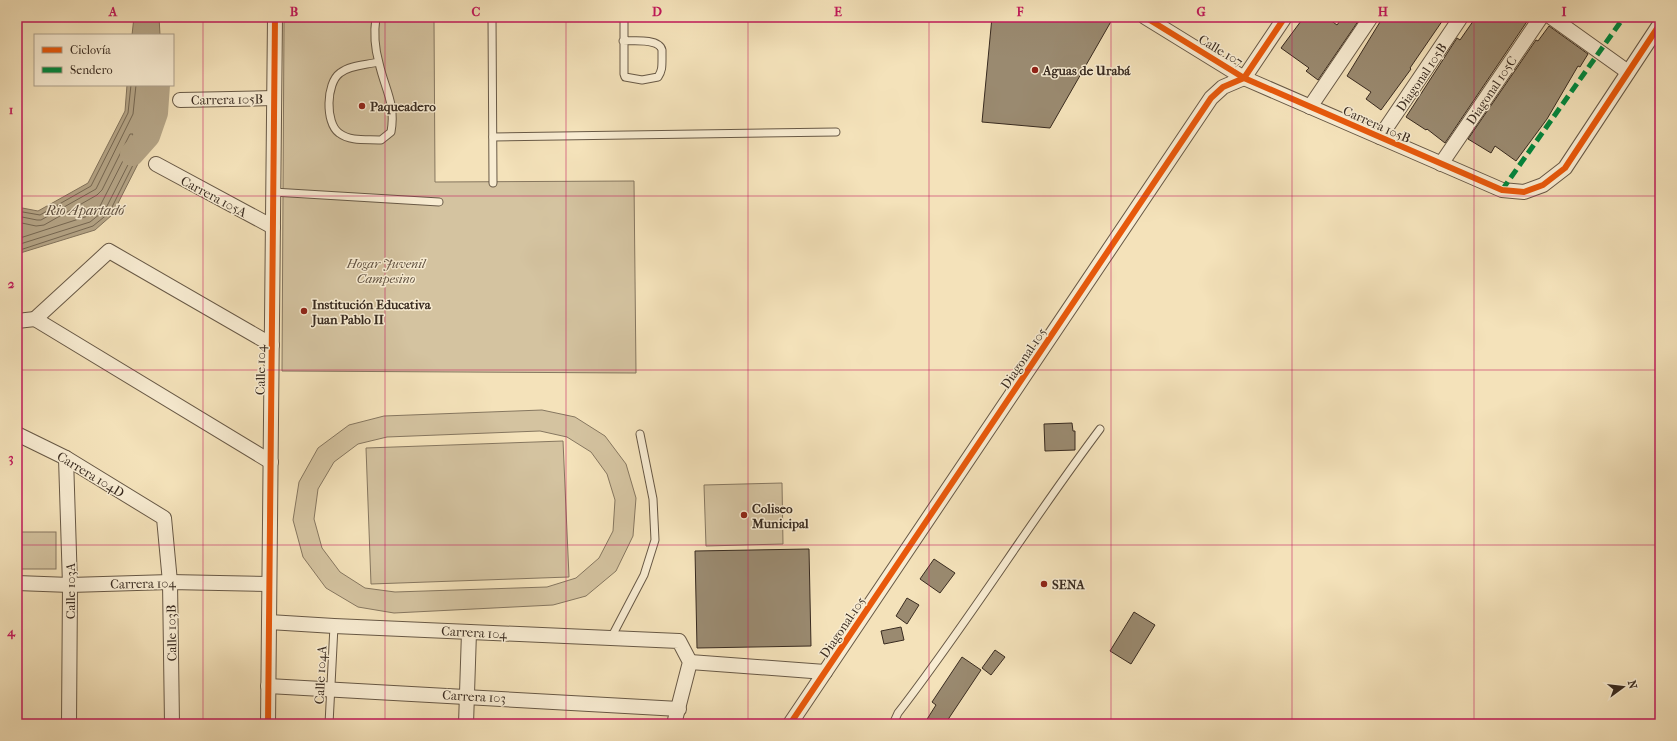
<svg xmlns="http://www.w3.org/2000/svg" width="1677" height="741" viewBox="0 0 1677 741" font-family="'IM FELL French Canon',serif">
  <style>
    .green { fill: #d4c3a0; stroke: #867760; fill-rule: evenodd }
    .water { fill: #b4a486; stroke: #83745d }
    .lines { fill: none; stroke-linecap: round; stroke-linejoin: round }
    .shore { stroke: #766853; stroke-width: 1 }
    .river { stroke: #b4a486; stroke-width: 24 }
    .building { fill: #9a8a70; stroke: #392b20 }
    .service-casing { stroke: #685946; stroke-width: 9 }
    .minor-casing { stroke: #685946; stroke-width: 16 }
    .service { stroke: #f8ecd2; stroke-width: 7 }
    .minor { stroke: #f8ecd2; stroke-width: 14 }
    .quiet { stroke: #00873e; stroke-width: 5; stroke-dasharray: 10 5; stroke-linecap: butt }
    .cycleway-casing { stroke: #f8ecd2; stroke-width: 8 }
    .cycleway { stroke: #e8590c; stroke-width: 6 }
    .grid { fill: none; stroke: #c2185b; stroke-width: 1; stroke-opacity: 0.55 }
    .poi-dot { fill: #8f2418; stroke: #f8ecd2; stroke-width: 1.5 }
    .labels { text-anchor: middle; stroke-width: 3; stroke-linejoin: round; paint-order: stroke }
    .street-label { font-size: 13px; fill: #392b20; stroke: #f8ecd2 }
    .poi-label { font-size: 13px; font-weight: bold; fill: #392b20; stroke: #f8ecd2; text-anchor: start }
    .park-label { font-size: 13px; font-style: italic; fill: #605140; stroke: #f8ecd2 }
    .water-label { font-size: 14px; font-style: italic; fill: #5e4f3f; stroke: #f8ecd2 }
    .neatline { fill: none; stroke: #c2185b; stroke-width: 1.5 }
    .grid-label { font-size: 13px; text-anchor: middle; font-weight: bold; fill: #c2185b }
  </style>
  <rect width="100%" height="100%" fill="#f4e2ba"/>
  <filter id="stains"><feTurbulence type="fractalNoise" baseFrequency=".005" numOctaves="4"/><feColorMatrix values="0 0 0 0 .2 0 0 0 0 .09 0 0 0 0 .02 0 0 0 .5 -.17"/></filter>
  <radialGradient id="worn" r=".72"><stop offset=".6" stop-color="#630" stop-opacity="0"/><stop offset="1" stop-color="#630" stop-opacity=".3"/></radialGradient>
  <g class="green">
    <polygon points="434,21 435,182 634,181 636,373 282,371 284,22"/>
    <path d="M 542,410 L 575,417 L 605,436 L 626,464 L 636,498 L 633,536 L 616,571 L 586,596 L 553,605 L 394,613 L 358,607 L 326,588 L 303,557 L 293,520 L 299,482 L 318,448 L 349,425 L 384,416 ZM 540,431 L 567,437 L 591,452 L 607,474 L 615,500 L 613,531 L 599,558 L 576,578 L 547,587 L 395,592 L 365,588 L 340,572 L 322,548 L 314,519 L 318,489 L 334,462 L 358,444 L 387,437 Z"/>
    <polygon points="563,441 569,577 371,584 366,448"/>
    <polygon points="782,483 783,544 706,546 704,485"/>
    <rect x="17" y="532" width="39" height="37"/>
  </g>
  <g class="water">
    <polygon points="134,17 159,17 160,35 132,35"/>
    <polygon points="127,85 159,85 159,97 145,150 112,215 95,230 17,254 17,207 38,211 88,183 125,111"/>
  </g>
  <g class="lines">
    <g class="shore">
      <polyline points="17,211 40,215 91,186 128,113 131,85"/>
      <polyline points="17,216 37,220 41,220 96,189 133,114 136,85"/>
      <polyline points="17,222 36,226 44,225 97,195 102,190 130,134 133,134 131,145 100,206 88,216 17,239"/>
      <polyline points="17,245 90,222 105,210 137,147 150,96 150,85"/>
      <polyline points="17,251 93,226 109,213 141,149 155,97 155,85"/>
    </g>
    <polyline class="river" points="132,154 148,136 156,113 158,85"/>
  </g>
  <g class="building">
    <polygon points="992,17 1113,18 1050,128 982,122"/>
    <polygon points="1304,17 1326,17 1337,25 1343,17 1361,17 1318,80 1306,71 1309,68 1281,48"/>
    <polygon points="1383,17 1445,17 1410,68 1411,69 1381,110 1366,99 1371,92 1347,76"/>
    <polygon points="1476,17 1530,17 1445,143 1427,129 1426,130 1406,117 1457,38 1460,40"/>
    <polygon points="1549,26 1588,54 1580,67 1578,66 1547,119 1516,161 1495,146 1491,153 1468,139 1536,40 1538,41"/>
    <polygon points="1072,423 1073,431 1075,431 1075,450 1045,451 1044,424"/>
    <polygon points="809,549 811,646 697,648 695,551"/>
    <polygon points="934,559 955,573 940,593 920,579"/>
    <polygon points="907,598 919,605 907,624 896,616"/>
    <polygon points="1134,612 1155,625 1131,664 1110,651"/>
    <polygon points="901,627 904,640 884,644 881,631"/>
    <polygon points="995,650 1005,657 991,675 982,668"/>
    <polygon points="962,657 981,670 945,724 924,724 936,705 932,702"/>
  </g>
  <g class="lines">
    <defs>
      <g id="service">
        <path d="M 376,17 C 374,31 375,49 379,63 C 385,90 396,103 391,132 L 381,140 C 367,139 351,142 339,133 C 325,123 326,83 340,73 C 350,65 366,65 378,62"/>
        <polyline points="492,17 493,183"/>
        <path d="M 623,41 C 633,41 659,38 662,50 C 662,52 662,56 662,59 C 662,67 662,71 658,77 L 642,80 L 625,77 L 624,74 L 624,17"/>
        <polyline points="493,137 836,132"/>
        <polyline points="273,192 439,202"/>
        <polyline points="611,638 644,575 655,540 653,499 640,434"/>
        <polyline points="329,724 334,626"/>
        <path d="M 893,724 L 898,713 C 969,621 1030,522 1100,429"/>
      </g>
      <g id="minor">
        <polyline points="1145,17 1244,78 1502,190 1524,192 1543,185 1565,168 1660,24"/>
        <polyline points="1551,17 1628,72"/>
        <polyline points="180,100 274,98"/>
        <polyline points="1310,107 1371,17"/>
        <polyline points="1380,137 1461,17"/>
        <polyline points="156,164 273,227"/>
        <polyline points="1441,164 1541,17"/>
        <polyline points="35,319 109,251 272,345"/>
        <polyline points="35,319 271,462"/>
        <polyline points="17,321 35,319"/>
        <polyline points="17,434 66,458 164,518 170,582 172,724"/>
        <polyline points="66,458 70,585 69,724"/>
        <polyline points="17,583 70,585 170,582 269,584"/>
        <polyline points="269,622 334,626 679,641 690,662 674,724"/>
        <polyline points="690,662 825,672"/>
        <polyline points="268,686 679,709"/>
        <polyline points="268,724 275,17"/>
        <polyline points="466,724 469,632"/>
        <polyline points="790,724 1211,98 1223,87 1244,78 1285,17"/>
      </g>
    </defs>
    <use href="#service" class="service-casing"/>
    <use href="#minor" class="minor-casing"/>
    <use href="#service" class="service"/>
    <use href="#minor" class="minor"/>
    <polyline class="quiet" points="1502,190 1624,17"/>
    <defs>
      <g id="cycleway">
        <polyline points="1145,17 1244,78 1502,190 1524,192 1543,185 1565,168 1660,24"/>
        <polyline points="268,724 275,17"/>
        <polyline points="790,724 1211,98 1223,87 1244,78 1285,17"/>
      </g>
    </defs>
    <use href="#cycleway" class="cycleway-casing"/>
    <use href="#cycleway" class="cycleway"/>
  </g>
  <path class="grid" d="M 203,17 L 203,724M 385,17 L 385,724M 566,17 L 566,724M 748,17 L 748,724M 929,17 L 929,724M 1111,17 L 1111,724M 1292,17 L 1292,724M 1474,17 L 1474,724M 17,196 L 1660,196M 17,370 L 1660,370M 17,545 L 1660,545"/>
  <g class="poi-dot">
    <circle cx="1035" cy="70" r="4"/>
    <circle cx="362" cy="106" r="4"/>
    <circle cx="304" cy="311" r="4"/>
    <circle cx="744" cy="515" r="4"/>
    <circle cx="1044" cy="584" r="4"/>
  </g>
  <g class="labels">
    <g class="street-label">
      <text transform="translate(1221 50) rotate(31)" y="5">Calle 107</text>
      <text transform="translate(1421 77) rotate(-56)" y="5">Diagonal 105B</text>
      <text transform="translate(1491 90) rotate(-56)" y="5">Diagonal 105C</text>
      <text transform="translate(227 99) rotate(-1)" y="5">Carrera 105B</text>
      <text transform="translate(1377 124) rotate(24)" y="5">Carrera 105B</text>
      <text transform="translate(214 196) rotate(28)" y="5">Carrera 105A</text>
      <text transform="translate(1023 358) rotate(-56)" y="5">Diagonal 105</text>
      <text transform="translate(260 370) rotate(-89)" y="5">Calle 104</text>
      <text transform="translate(91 474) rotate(31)" y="5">Carrera 104D</text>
      <text transform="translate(143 583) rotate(-1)" y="5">Carrera 104</text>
      <text transform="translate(70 591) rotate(-90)" y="5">Calle 103A</text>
      <text transform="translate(842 627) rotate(-56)" y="5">Diagonal 105</text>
      <text transform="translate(474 632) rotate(3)" y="5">Carrera 104</text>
      <text transform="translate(171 633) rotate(-91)" y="5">Calle 103B</text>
      <text transform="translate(320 675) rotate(-87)" y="5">Calle 104A</text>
      <text transform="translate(474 696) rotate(3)" y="5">Carrera 103</text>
    </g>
    <g class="poi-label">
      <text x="1043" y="75">Aguas de Urabá</text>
      <text x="370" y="111">Paqueadero</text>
      <text x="312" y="309">Institución Educativa<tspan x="312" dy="15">Juan Pablo II</tspan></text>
      <text x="752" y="513">Coliseo<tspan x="752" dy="15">Municipal</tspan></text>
      <text x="1052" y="589">SENA</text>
    </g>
    <g class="park-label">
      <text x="386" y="268">Hogar Juvenil<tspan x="386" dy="15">Campesino</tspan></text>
    </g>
    <g class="water-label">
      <text x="85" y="215">Rio Apartadó</text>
    </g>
  </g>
  <rect width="1677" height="741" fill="none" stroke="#f4e2ba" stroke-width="44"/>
  <rect x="34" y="34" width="140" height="52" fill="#f8ecd2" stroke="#ac9f8b"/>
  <rect x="42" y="47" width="20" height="6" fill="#e8590c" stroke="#ac9f8b"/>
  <text x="70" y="54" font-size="12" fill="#392b20">Ciclovía</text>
  <rect x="42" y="67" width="20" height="6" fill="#00873e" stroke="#ac9f8b"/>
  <text x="70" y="74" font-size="12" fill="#392b20">Sendero</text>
  <g transform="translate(1623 687) rotate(75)" stroke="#f8ecd2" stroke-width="3" paint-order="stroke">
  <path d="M0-3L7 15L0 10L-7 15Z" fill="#392b20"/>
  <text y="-6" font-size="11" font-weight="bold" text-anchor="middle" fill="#392b20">N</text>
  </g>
  <rect x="22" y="22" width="1633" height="697" class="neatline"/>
  <g class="grid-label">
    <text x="113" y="16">A</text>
    <text x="294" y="16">B</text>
    <text x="476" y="16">C</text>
    <text x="657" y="16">D</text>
    <text x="838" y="16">E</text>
    <text x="1020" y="16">F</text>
    <text x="1201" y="16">G</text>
    <text x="1383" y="16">H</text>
    <text x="1564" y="16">I</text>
    <text x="11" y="114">1</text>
    <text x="11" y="288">2</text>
    <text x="11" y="462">3</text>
    <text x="11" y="636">4</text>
  </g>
  <rect width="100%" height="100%" filter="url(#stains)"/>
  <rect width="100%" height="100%" fill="url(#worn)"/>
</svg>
